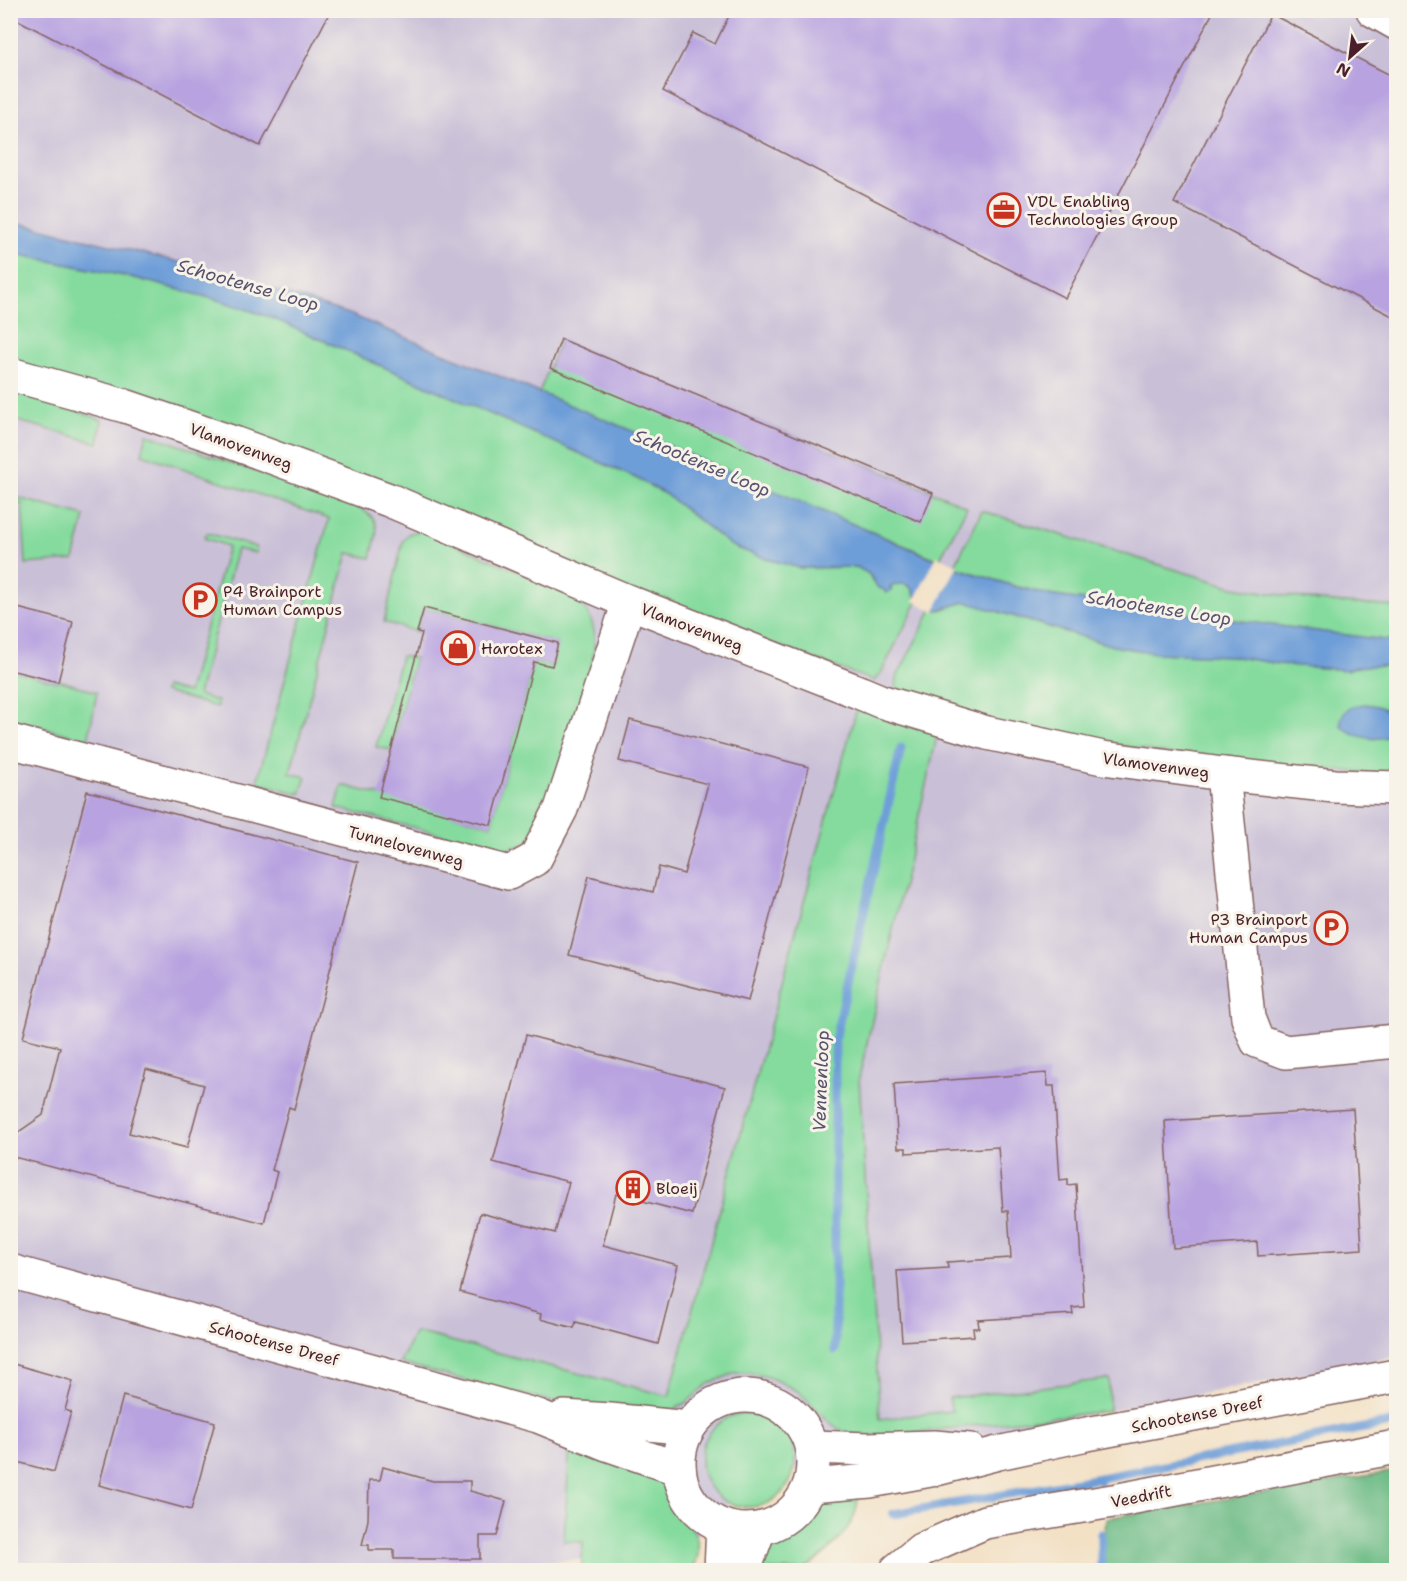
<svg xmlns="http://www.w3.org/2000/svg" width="1407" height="1581" viewBox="0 0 1407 1581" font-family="'Shantell Sans',sans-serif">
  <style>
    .industrial { fill: #c9bfd7 }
    .green { fill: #85db9e; stroke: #687d64; stroke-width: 1.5 }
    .forest { fill: #6cbb85; stroke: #5b6d58; stroke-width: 1.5 }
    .water { fill: #6e9ed8; stroke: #5c5e82; stroke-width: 1.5 }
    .pier { fill: #f3e1c6 }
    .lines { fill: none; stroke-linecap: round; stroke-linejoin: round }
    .stream { stroke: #6e9ed8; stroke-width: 9 }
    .building { fill: #b8a3e0; fill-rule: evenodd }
    .minor-casing { stroke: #856361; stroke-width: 36 }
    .minor { stroke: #fff; stroke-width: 33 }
    .labels { text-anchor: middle; stroke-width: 6; stroke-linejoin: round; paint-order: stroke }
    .poi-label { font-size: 16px; fill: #4a1f2b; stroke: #f7f3e8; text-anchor: start }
    .street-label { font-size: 16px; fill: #4a1f2b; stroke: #f7f3e8 }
    .water-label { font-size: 18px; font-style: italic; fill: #585270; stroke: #f7f3e8 }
  </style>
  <rect width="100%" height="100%" fill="#f7f3e8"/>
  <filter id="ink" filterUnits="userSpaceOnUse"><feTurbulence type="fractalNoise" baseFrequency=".0167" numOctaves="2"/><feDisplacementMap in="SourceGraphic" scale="12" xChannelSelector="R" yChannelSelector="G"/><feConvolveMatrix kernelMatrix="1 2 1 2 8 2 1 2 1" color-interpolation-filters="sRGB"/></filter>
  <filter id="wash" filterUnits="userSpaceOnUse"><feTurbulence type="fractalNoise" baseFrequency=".008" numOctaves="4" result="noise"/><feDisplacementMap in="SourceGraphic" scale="24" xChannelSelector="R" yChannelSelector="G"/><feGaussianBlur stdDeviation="1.35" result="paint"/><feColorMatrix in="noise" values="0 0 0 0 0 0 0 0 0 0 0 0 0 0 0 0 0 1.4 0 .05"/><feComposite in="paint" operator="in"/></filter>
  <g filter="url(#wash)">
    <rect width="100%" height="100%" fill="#f3e1c6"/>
    <polygon class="industrial" points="10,11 1396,11 1396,1357 755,1478 677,1555 373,1570 11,1570"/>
    <g class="green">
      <polygon points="10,253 135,278 218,300 270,317 638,479 665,494 732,546 767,559 800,568 857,567 869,574 872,581 890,587 901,583 906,584 911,588 918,600 881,673 874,681 11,363"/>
      <polygon points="560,341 950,499 967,507 939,560 539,393"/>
      <polygon points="10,390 70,408 102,420 98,443 11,419"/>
      <path d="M 147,434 L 354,505 C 385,520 377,530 371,558 L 348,553 L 290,773 L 306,777 L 300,794 L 257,782 L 329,519 L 142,454 Z"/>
      <polygon points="11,496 85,516 74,560 26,564 22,504 11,505"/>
      <polygon points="982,511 1233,587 1319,601 1396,607 1396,640 1384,640 1054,596 1014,586 954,567"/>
      <path d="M 422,530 L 571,594 C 598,617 597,637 591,669 L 549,817 L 530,841 L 520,846 L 504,850 L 336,808 L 342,785 L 491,825 L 534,662 L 552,666 L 557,643 L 424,608 L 417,632 L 384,622 L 403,541 L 408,534 Z"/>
      <polygon points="207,533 256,547 256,553 237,549 198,695 217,701 217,707 164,692 165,687 188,693 228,546 204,538"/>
      <polygon points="966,602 1113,646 1156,653 1230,656 1286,665 1389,666 1396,665 1396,715 1396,714 1395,733 1396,732 1396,774 1371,773 1184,757 992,722 898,691 896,685 897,677 933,607 941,610 953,605"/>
      <polygon points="401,656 415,658 391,750 376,747"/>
      <polygon points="10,670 57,682 58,680 97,692 88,740 11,719"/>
      <polygon points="861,693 941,719 859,1078 880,1419 952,1411 949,1398 1109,1379 1109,1411 872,1437 848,1434 834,1426 799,1392 784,1384 768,1377 749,1373 735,1373 708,1384 687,1402 674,1410 564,1404 494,1388 400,1363 415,1332 669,1396"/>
      <circle cx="748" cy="1460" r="47"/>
      <path d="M 570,1443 L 656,1473 C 665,1483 671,1494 677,1505 C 691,1527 708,1544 692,1570 L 582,1570 L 583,1542 L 564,1541 Z"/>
      <path d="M 858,1493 C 858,1501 857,1509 854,1517 C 844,1538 822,1558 803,1570 L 754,1570 L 769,1544 L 800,1526 L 825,1503 L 835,1496 Z"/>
    </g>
    <polygon class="forest" points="1396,1471 1396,1570 1104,1570 1104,1533 1107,1518"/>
    <g class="water">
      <path d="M 11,221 L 187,264 L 198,269 L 208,269 L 349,314 L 676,449 L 954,567 L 1014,586 L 1054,596 L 1384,640 L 1396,640 L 1396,665 C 1380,668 1362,663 1347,670 L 1286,665 L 1230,656 L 1156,653 L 1113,646 L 966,602 C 958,603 942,610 937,610 C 930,608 921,602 915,598 C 914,584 902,581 890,587 L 892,590 L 886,593 L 883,589 L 878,588 L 869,574 L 857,567 L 800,568 L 767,559 L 732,546 L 665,494 L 638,479 L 270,317 L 218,300 L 135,278 L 11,253 Z"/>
      <path d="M 1365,704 L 1377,706 L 1396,714 L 1396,732 C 1380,744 1356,738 1341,726 C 1339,710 1351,706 1365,704 Z"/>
    </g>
    <polygon class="pier" points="937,556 958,565 934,612 914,601"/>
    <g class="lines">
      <g class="stream">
        <polyline points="835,1350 835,1040 901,748"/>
        <polyline points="1100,1478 1396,1422"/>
        <polyline points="893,1514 1100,1478 1100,1481"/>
        <polyline points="1101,1534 1101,1570"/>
      </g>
    </g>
    <g id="blocks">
      <g class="building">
        <polygon points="10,10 331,10 260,146 10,16"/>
        <polygon points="732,10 1214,10 1065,298 663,91 693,33 715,44"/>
        <polygon points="1271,14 1396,78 1396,318 1174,203"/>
        <polygon points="561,339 933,493 921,522 550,368"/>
        <polygon points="10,606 73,622 58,682 10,670"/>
        <polygon points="424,608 558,643 552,666 534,662 491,825 379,797 422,633 417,632"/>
        <polygon points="630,720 809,767 748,1001 569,955 589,876 653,892 659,867 684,874 708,784 619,761"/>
        <path d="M 87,791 L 358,862 L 294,1109 L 289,1107 L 272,1170 L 277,1172 L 264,1223 L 10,1156 L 10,1138 L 43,1115 L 60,1047 L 23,1038 ZM 146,1069 L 204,1085 L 187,1148 L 129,1133 Z"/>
        <polygon points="526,1035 725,1087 692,1214 616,1194 603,1245 678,1265 658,1344 576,1322 574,1328 540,1319 541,1314 460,1292 480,1213 555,1233 569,1182 493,1162"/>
        <polygon points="1047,1073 1048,1086 1054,1086 1060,1180 1068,1179 1068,1185 1076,1184 1084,1307 1072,1308 1073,1314 978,1320 979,1328 973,1328 974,1336 902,1341 897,1271 948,1268 947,1262 1011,1258 1008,1211 1003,1211 998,1147 906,1153 906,1148 898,1148 894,1084"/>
        <polygon points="1353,1109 1362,1249 1258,1256 1257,1242 1173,1248 1165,1121"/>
        <polygon points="10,1363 73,1381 65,1410 71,1412 54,1472 10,1460"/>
        <polygon points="123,1396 215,1422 191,1510 99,1485"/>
        <polygon points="383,1467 433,1481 470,1481 470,1491 506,1501 497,1536 480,1536 480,1559 394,1559 394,1550 369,1550 369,1545 362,1545 368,1520 369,1480 380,1480"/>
      </g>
    </g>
  </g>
  <g filter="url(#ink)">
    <use href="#blocks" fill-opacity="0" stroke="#856361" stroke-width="1.5"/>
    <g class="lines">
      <defs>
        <g id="minor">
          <polyline points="1373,10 1396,23"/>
          <polyline points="10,374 125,406 231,442 389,500 629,602 861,693 880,701 987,733 1103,758 1223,774 1335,786 1396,788"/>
          <polyline points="10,741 509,873 535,859 561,809 629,602"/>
          <polyline points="1223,774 1248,1018 1257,1041 1286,1052 1396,1041"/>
          <polyline points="10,1271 538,1416 607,1444 679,1469"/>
          <circle cx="746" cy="1463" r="67"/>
          <polyline points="564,1417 610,1420 688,1428"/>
          <polyline points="813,1447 867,1449 934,1447 970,1450"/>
          <polyline points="810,1486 870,1481 936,1469 998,1453 1087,1434 1396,1376"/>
          <polyline points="721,1570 723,1526"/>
          <polyline points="744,1570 759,1529"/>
          <polyline points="897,1570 921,1550 985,1522 1119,1500 1396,1447"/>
        </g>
      </defs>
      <use href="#minor" class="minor-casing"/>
      <use href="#minor" class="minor"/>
    </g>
  </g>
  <defs>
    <symbol id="office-ring" viewBox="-11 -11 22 22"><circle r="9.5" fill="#f7f3e8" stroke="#c8321e" stroke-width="1.5"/><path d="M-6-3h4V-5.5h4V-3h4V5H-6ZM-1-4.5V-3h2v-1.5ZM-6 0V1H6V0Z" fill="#c8321e"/></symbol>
    <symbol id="parking-ring" viewBox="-11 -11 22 22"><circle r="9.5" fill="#f7f3e8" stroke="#c8321e" stroke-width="1.5"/><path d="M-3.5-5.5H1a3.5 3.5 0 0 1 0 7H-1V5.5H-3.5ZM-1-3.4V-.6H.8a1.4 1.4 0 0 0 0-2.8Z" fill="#c8321e"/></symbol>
    <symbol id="shop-ring" viewBox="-11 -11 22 22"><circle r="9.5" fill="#f7f3e8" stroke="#c8321e" stroke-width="1.5"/><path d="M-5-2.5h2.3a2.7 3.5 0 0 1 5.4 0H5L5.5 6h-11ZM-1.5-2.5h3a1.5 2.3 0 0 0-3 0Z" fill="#c8321e"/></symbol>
    <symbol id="building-ring" viewBox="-11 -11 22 22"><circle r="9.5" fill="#f7f3e8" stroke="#c8321e" stroke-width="1.5"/><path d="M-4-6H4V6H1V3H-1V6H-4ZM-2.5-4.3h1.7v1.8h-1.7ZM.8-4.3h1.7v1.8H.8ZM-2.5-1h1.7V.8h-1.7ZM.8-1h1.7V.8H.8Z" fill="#c8321e"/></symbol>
  </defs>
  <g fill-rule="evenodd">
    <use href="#office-ring" x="985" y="191" width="38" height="38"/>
    <use href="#parking-ring" x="181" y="581" width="38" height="38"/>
    <use href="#shop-ring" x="439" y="629" width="38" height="38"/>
    <use href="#parking-ring" x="1312" y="909" width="38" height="38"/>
    <use href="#building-ring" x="614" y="1169" width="38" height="38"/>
  </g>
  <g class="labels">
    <g class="poi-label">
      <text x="1027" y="207">VDL Enabling<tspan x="1027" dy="18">Technologies Group</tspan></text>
      <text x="223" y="597">P4 Brainport<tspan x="223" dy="18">Human Campus</tspan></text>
      <text x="481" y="654">Harotex</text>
      <text x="1308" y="925" text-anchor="end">P3 Brainport<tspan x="1308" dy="18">Human Campus</tspan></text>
      <text x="656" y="1194">Bloeij</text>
    </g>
    <g class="street-label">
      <text transform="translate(241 446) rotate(20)" y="6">Vlamovenweg</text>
      <text transform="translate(692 627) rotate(21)" y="6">Vlamovenweg</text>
      <text transform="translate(1156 765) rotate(8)" y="6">Vlamovenweg</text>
      <text transform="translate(406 846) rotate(15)" y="6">Tunnelovenweg</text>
      <text transform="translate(274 1343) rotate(15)" y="6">Schootense Dreef</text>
      <text transform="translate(1197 1414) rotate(-11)" y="6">Schootense Dreef</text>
      <text transform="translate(1141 1496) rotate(-11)" y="6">Veedrift</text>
    </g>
    <g class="water-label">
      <text transform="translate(248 285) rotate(16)" y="6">Schootense Loop</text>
      <text transform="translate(702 463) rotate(23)" y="6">Schootense Loop</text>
      <text transform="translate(1159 608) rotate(9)" y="6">Schootense Loop</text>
      <text transform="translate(821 1081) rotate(-88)" y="6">Vennenloop</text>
    </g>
  </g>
  <rect width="1407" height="1581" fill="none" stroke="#f7f3e8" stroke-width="36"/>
  <g transform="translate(1350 57) rotate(208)" stroke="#f7f3e8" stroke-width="4.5" paint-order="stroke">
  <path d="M0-4.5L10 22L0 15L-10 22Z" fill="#4a1f2b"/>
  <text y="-9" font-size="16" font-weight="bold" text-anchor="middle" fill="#4a1f2b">N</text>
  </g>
</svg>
